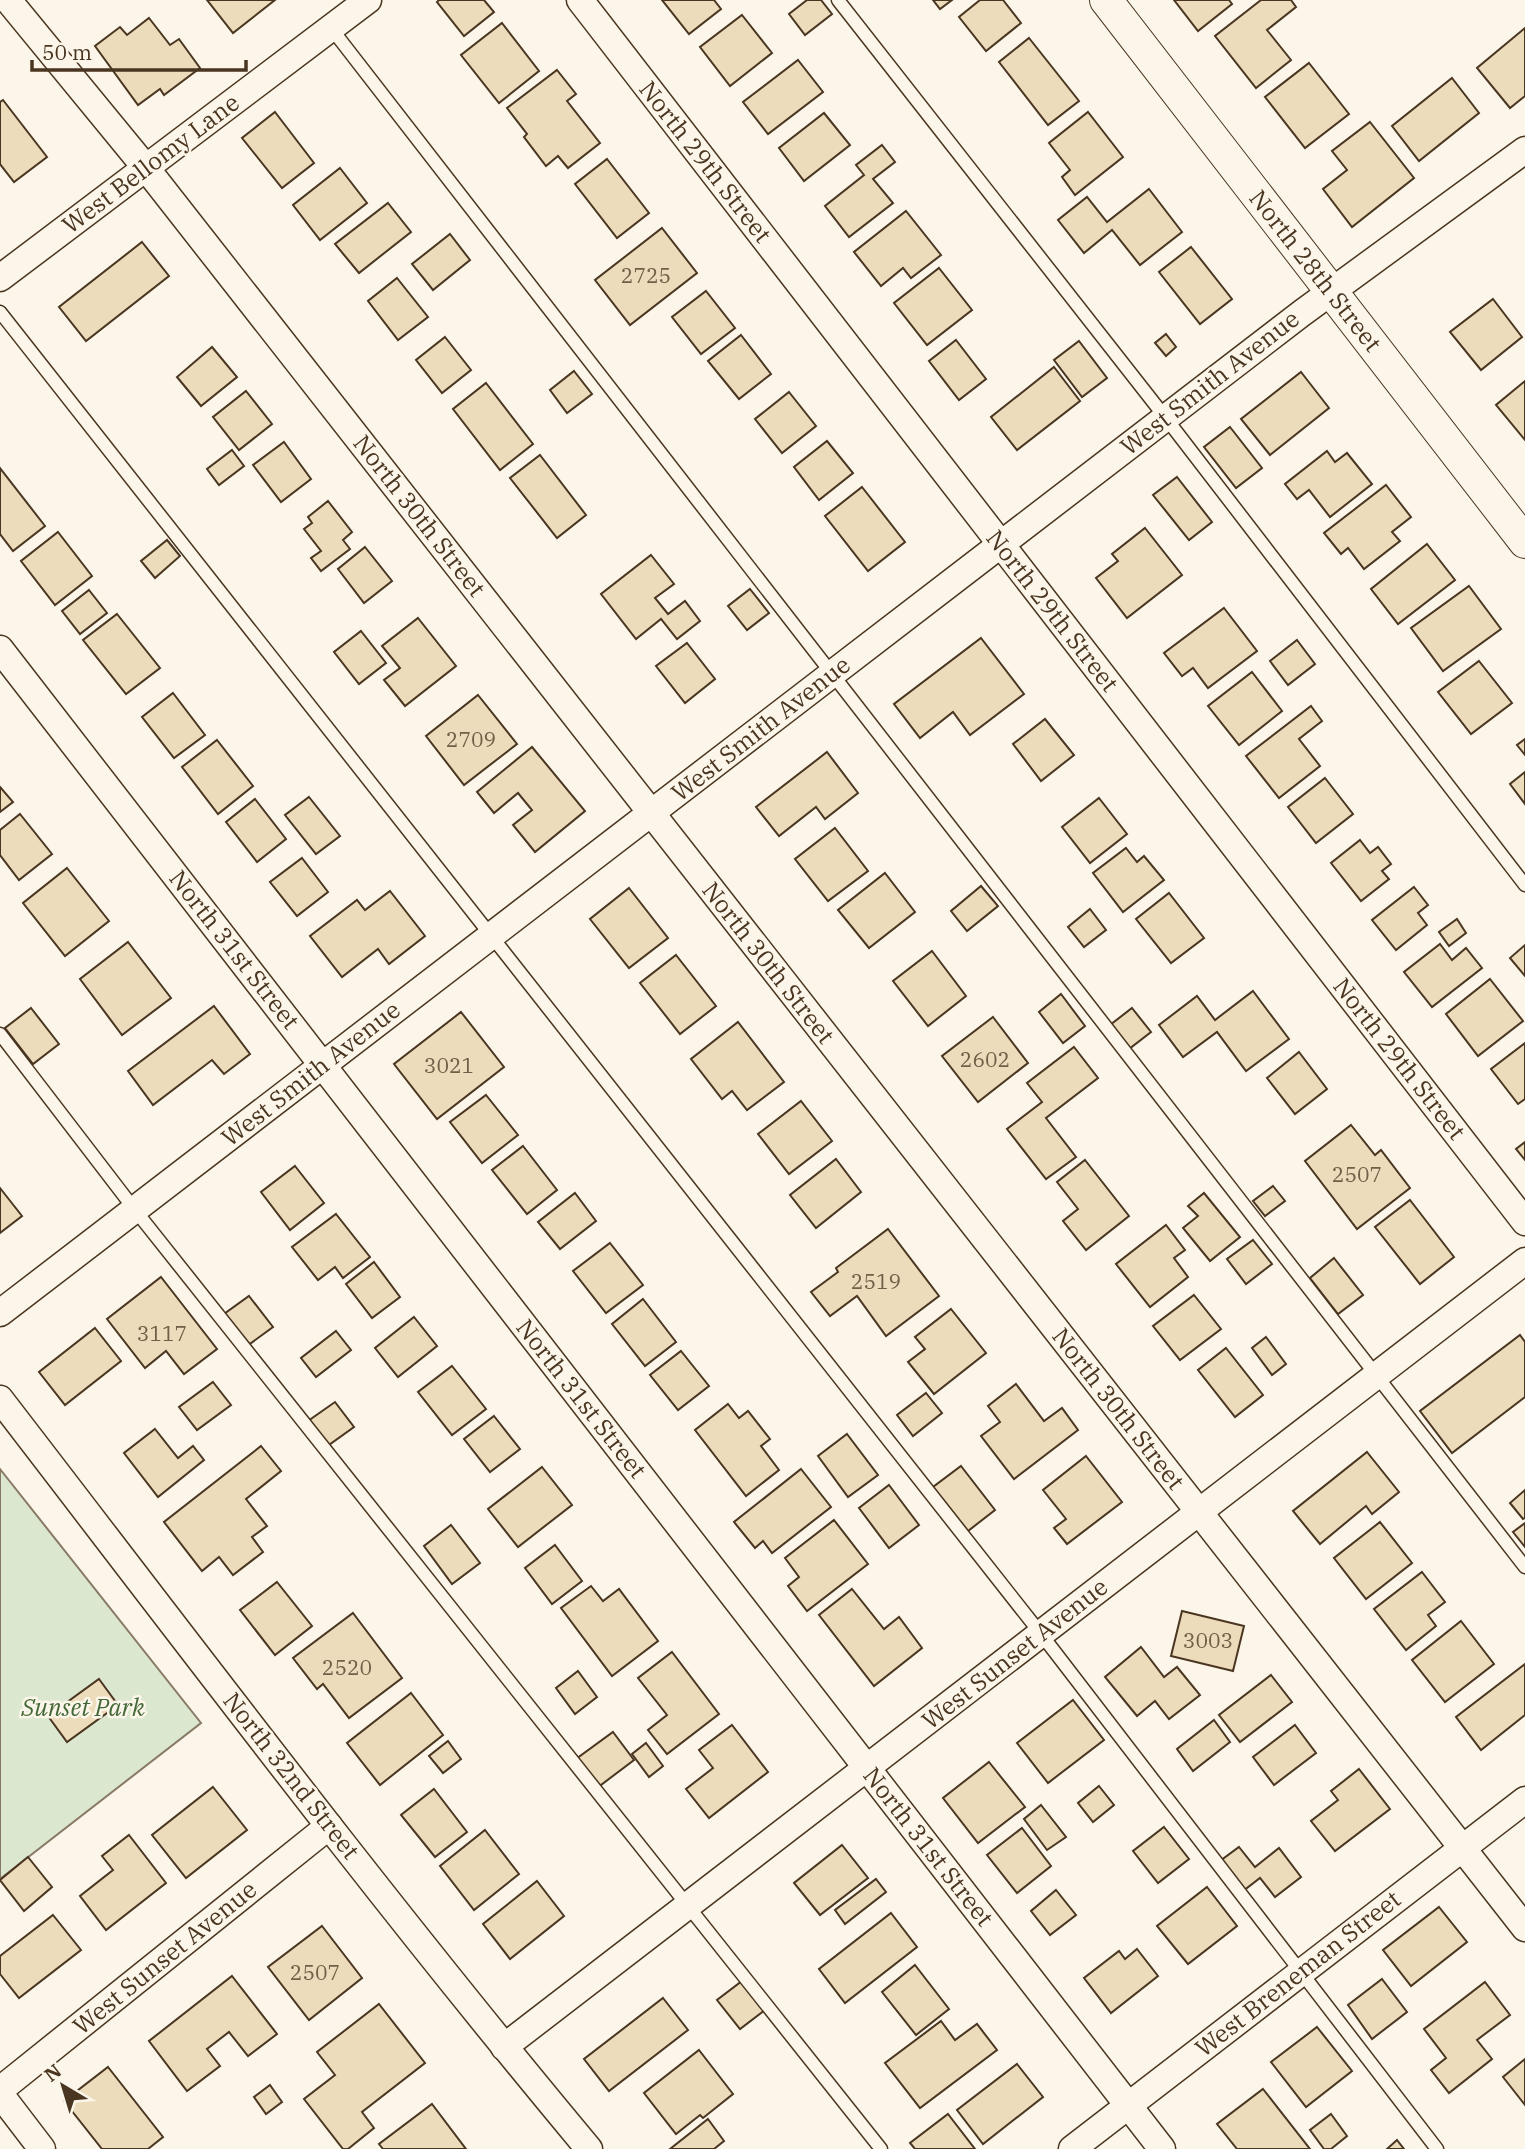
<svg xmlns="http://www.w3.org/2000/svg" width="1525" height="2149" viewBox="0 0 1525 2149" font-family="'IBM Plex Serif',serif">
  <style>
    .green { fill: #dce7d0; stroke: #887966; stroke-width: 2 }
    .building { fill: #ecdcbc; stroke: #4a3520; stroke-width: 2 }
    .lines { fill: none; stroke-linecap: round; stroke-linejoin: round }
    .service-casing { stroke: #4a3520; stroke-width: 15 }
    .minor-casing { stroke: #4a3520; stroke-width: 29 }
    .tertiary-casing { stroke: #4a3520; stroke-width: 34 }
    .service { stroke: #fbf6e9; stroke-width: 12 }
    .minor { stroke: #fbf6e9; stroke-width: 26 }
    .tertiary { stroke: #fbf6e9; stroke-width: 32 }
    .labels { text-anchor: middle; stroke-width: 5; stroke-linejoin: round; paint-order: stroke }
    .number-label { font-size: 21px; fill: #725f47 }
    .street-label { font-size: 24px; fill: #4a3520; stroke: #fbf6e9 }
    .park-label { font-size: 24px; font-style: italic; fill: #436837; stroke: #fbf6e9 }
  </style>
  <rect width="100%" height="100%" fill="#fbf6e9"/>
  <polygon class="green" points="0,1469 201,1723 0,1879"/>
  <g class="building">
    <polygon points="207,0 275,0 233,33"/>
    <polygon points="439,0 484,0 494,12 464,36 437,2"/>
    <polygon points="662,0 714,0 721,9 689,34"/>
    <polygon points="807,0 821,0 832,14 805,35 789,14"/>
    <polygon points="933,0 952,0 940,9"/>
    <polygon points="980,0 1003,0 1021,23 986,51 959,17"/>
    <polygon points="1174,0 1229,0 1232,4 1198,31"/>
    <polygon points="1261,0 1291,0 1296,7 1267,30 1291,60 1256,88 1215,36"/>
    <polygon points="742,15 772,53 730,86 700,47"/>
    <polygon points="149,18 170,45 179,39 200,68 164,95 160,89 138,105 95,46 120,27 127,35"/>
    <polygon points="502,23 539,71 499,103 461,55"/>
    <polygon points="1525,28 1525,96 1510,108 1477,68"/>
    <polygon points="1029,38 1079,101 1048,125 999,62"/>
    <polygon points="798,60 823,92 768,134 743,102"/>
    <polygon points="1309,63 1349,114 1305,148 1265,97"/>
    <polygon points="557,70 576,94 567,101 600,143 568,168 558,156 546,166 524,137 527,134 507,108"/>
    <polygon points="1452,78 1479,113 1419,161 1392,126"/>
    <polygon points="3,100 47,157 14,182 0,164 0,102"/>
    <polygon points="275,112 314,163 282,188 242,138"/>
    <polygon points="1088,112 1123,157 1075,195 1062,177 1070,170 1049,143"/>
    <polygon points="824,113 850,145 804,181 779,148"/>
    <polygon points="1370,122 1414,178 1352,227 1323,189 1347,170 1332,151"/>
    <polygon points="882,145 895,162 873,179 893,203 849,237 825,206 864,175 856,165"/>
    <polygon points="607,159 649,213 617,238 575,184"/>
    <polygon points="340,168 367,203 320,240 293,205"/>
    <polygon points="1149,189 1182,232 1140,265 1112,230 1084,253 1058,220 1087,197 1107,222"/>
    <polygon points="388,203 411,232 359,273 335,244"/>
    <polygon points="906,211 941,255 911,278 903,268 881,286 854,252"/>
    <polygon points="662,228 697,273 630,325 595,280"/>
    <polygon points="450,234 470,260 433,290 412,264"/>
    <polygon points="142,242 169,276 86,341 59,307"/>
    <polygon points="1191,247 1232,299 1200,324 1159,272"/>
    <polygon points="939,268 972,310 927,345 894,303"/>
    <polygon points="397,278 428,317 398,340 368,301"/>
    <polygon points="706,291 735,328 701,354 672,317"/>
    <polygon points="1493,299 1522,337 1481,370 1450,332"/>
    <polygon points="1166,334 1176,347 1166,356 1155,343"/>
    <polygon points="741,335 771,374 739,399 708,361"/>
    <polygon points="445,337 471,370 442,393 416,360"/>
    <polygon points="956,340 986,379 959,400 929,361"/>
    <polygon points="1079,341 1107,378 1082,397 1054,360"/>
    <polygon points="212,347 237,377 201,406 177,377"/>
    <polygon points="1054,367 1080,401 1017,450 991,417"/>
    <polygon points="574,371 592,394 567,413 550,390"/>
    <polygon points="1301,372 1329,408 1270,455 1241,419"/>
    <polygon points="1525,381 1525,440 1496,405"/>
    <polygon points="486,383 533,444 500,470 453,409"/>
    <polygon points="246,391 272,424 239,450 213,417"/>
    <polygon points="789,392 816,426 782,453 755,419"/>
    <polygon points="1230,427 1262,468 1236,488 1204,447"/>
    <polygon points="827,441 853,473 819,500 794,467"/>
    <polygon points="284,442 311,479 281,502 253,465"/>
    <polygon points="232,450 244,466 219,485 207,469"/>
    <polygon points="1327,451 1335,462 1347,453 1372,484 1330,517 1309,490 1297,499 1285,484"/>
    <polygon points="540,455 586,515 557,538 510,478"/>
    <polygon points="0,468 45,526 13,551 0,534"/>
    <polygon points="1177,477 1212,522 1189,540 1153,495"/>
    <polygon points="1386,485 1411,517 1392,532 1400,541 1364,569 1348,548 1341,554 1324,533"/>
    <polygon points="862,487 905,542 868,571 825,516"/>
    <polygon points="328,501 352,532 343,540 350,549 321,571 311,558 321,551 304,529 312,523 308,517"/>
    <polygon points="1145,528 1182,575 1127,618 1096,578 1118,561 1112,554"/>
    <polygon points="58,532 92,576 55,605 21,561"/>
    <polygon points="167,540 180,556 155,578 141,561"/>
    <polygon points="1427,544 1455,580 1398,624 1371,589"/>
    <polygon points="365,547 392,581 364,603 338,569"/>
    <polygon points="651,555 674,584 655,598 668,614 685,601 700,621 677,639 661,619 636,639 601,594"/>
    <polygon points="1469,586 1501,629 1443,671 1411,628"/>
    <polygon points="750,589 769,613 747,630 728,606"/>
    <polygon points="89,590 107,613 80,634 62,611"/>
    <polygon points="1224,608 1257,651 1208,688 1193,668 1182,676 1164,653"/>
    <polygon points="117,614 160,668 126,694 83,640"/>
    <polygon points="418,618 456,666 405,706 384,680 400,668 382,646"/>
    <polygon points="361,631 386,663 359,684 334,652"/>
    <polygon points="981,638 1024,694 970,735 953,712 920,738 894,704"/>
    <polygon points="1297,640 1315,664 1288,685 1270,661"/>
    <polygon points="687,643 715,679 685,703 656,666"/>
    <polygon points="1479,661 1512,703 1471,734 1438,692"/>
    <polygon points="1252,672 1282,711 1239,745 1208,706"/>
    <polygon points="173,693 205,735 174,758 142,717"/>
    <polygon points="478,695 517,744 464,785 426,736"/>
    <polygon points="1311,706 1322,721 1299,739 1320,766 1279,798 1246,756"/>
    <polygon points="1045,719 1074,755 1041,781 1013,744"/>
    <polygon points="1525,739 1525,755 1517,745"/>
    <polygon points="217,740 253,786 218,814 182,767"/>
    <polygon points="532,747 585,811 535,852 513,825 532,810 518,793 494,813 477,792"/>
    <polygon points="827,752 858,793 825,819 816,807 779,836 756,807"/>
    <polygon points="1525,772 1525,804 1510,784"/>
    <polygon points="1325,778 1353,814 1316,843 1288,807"/>
    <polygon points="0,787 13,802 0,812"/>
    <polygon points="309,797 340,836 316,854 285,815"/>
    <polygon points="1099,798 1127,834 1090,863 1062,827"/>
    <polygon points="255,799 286,839 257,862 226,822"/>
    <polygon points="20,814 52,854 19,880 0,855 0,830"/>
    <polygon points="835,828 868,871 828,901 795,859"/>
    <polygon points="1360,840 1370,853 1378,847 1391,864 1382,871 1389,879 1361,901 1331,863"/>
    <polygon points="1126,848 1137,862 1144,856 1164,880 1123,912 1093,873"/>
    <polygon points="302,858 328,892 297,916 270,882"/>
    <polygon points="67,868 109,921 65,956 23,903"/>
    <polygon points="885,873 915,912 869,948 838,910"/>
    <polygon points="981,886 998,906 967,931 951,911"/>
    <polygon points="1414,887 1428,905 1418,913 1427,925 1396,950 1372,920"/>
    <polygon points="629,888 668,938 629,968 590,919"/>
    <polygon points="390,891 425,936 389,964 378,949 342,977 310,936 357,900 365,910"/>
    <polygon points="1169,893 1204,938 1171,963 1136,919"/>
    <polygon points="1090,909 1106,930 1084,947 1068,927"/>
    <polygon points="1457,919 1466,933 1449,946 1439,932"/>
    <polygon points="128,942 171,998 122,1035 80,979"/>
    <polygon points="1440,944 1452,960 1466,948 1482,968 1432,1007 1404,972"/>
    <polygon points="1525,945 1525,976 1510,958"/>
    <polygon points="932,951 966,996 928,1026 893,981"/>
    <polygon points="676,955 716,1006 680,1034 640,983"/>
    <polygon points="1490,979 1523,1021 1478,1056 1446,1014"/>
    <polygon points="1253,991 1289,1039 1246,1071 1217,1032 1183,1057 1159,1025 1197,996 1215,1020"/>
    <polygon points="1061,994 1085,1026 1063,1043 1039,1012"/>
    <polygon points="214,1006 250,1054 224,1074 212,1060 153,1105 128,1071"/>
    <polygon points="31,1008 59,1044 33,1064 5,1028"/>
    <polygon points="1132,1008 1151,1032 1129,1049 1110,1025"/>
    <polygon points="461,1012 504,1067 437,1119 394,1064"/>
    <polygon points="993,1017 1028,1063 978,1102 942,1056"/>
    <polygon points="738,1022 784,1082 747,1110 732,1091 722,1099 691,1059"/>
    <polygon points="1525,1043 1525,1099 1518,1104 1491,1069"/>
    <polygon points="1074,1047 1098,1078 1046,1118 1076,1157 1046,1179 1007,1129 1042,1102 1027,1083"/>
    <polygon points="1299,1052 1327,1089 1295,1114 1267,1078"/>
    <polygon points="486,1095 518,1135 482,1163 450,1122"/>
    <polygon points="801,1101 832,1141 789,1174 758,1134"/>
    <polygon points="1351,1125 1375,1155 1381,1150 1410,1188 1357,1229 1305,1161"/>
    <polygon points="1525,1142 1525,1160 1516,1149"/>
    <polygon points="523,1146 557,1190 527,1214 492,1170"/>
    <polygon points="836,1159 861,1192 816,1228 790,1195"/>
    <polygon points="1085,1160 1129,1216 1086,1250 1063,1221 1078,1209 1057,1182"/>
    <polygon points="295,1166 324,1203 290,1230 261,1192"/>
    <polygon points="1273,1186 1285,1201 1265,1216 1253,1201"/>
    <polygon points="0,1188 22,1216 0,1233"/>
    <polygon points="575,1193 596,1221 560,1249 538,1222"/>
    <polygon points="1204,1193 1240,1237 1210,1261 1183,1228 1198,1216 1188,1206"/>
    <polygon points="1410,1200 1454,1257 1420,1284 1375,1227"/>
    <polygon points="336,1214 370,1257 343,1278 335,1267 318,1280 292,1247"/>
    <polygon points="1166,1225 1185,1250 1174,1258 1188,1277 1150,1307 1116,1264"/>
    <polygon points="888,1229 939,1296 886,1336 857,1296 830,1316 811,1292 838,1272 836,1268"/>
    <polygon points="1253,1240 1272,1264 1246,1284 1227,1259"/>
    <polygon points="610,1243 643,1285 606,1313 573,1271"/>
    <polygon points="1334,1258 1363,1295 1338,1314 1310,1278"/>
    <polygon points="374,1262 400,1297 372,1318 346,1284"/>
    <polygon points="161,1277 217,1349 184,1374 166,1351 145,1368 107,1319"/>
    <polygon points="1194,1295 1221,1329 1180,1360 1153,1326"/>
    <polygon points="249,1296 273,1327 247,1346 224,1314"/>
    <polygon points="643,1299 676,1342 645,1366 612,1324"/>
    <polygon points="951,1309 986,1353 934,1394 908,1362 925,1349 915,1337"/>
    <polygon points="414,1317 437,1346 398,1377 375,1348"/>
    <polygon points="95,1328 121,1361 65,1405 39,1372"/>
    <polygon points="336,1331 351,1350 316,1377 301,1358"/>
    <polygon points="1520,1335 1525,1342 1525,1397 1452,1453 1420,1411"/>
    <polygon points="1266,1337 1286,1364 1272,1375 1252,1348"/>
    <polygon points="1226,1348 1263,1395 1235,1417 1198,1370"/>
    <polygon points="681,1351 709,1386 678,1410 650,1375"/>
    <polygon points="452,1366 486,1409 452,1435 418,1392"/>
    <polygon points="213,1382 231,1405 197,1430 179,1407"/>
    <polygon points="1016,1384 1044,1421 1062,1408 1078,1430 1014,1479 981,1436 1000,1422 988,1406"/>
    <polygon points="926,1393 942,1413 913,1436 897,1415"/>
    <polygon points="335,1402 354,1427 326,1447 308,1421"/>
    <polygon points="728,1404 739,1418 748,1411 770,1439 761,1446 779,1470 746,1496 695,1430"/>
    <polygon points="494,1416 520,1449 490,1472 464,1439"/>
    <polygon points="155,1429 178,1458 193,1446 204,1460 158,1497 124,1453"/>
    <polygon points="847,1434 878,1475 848,1497 818,1456"/>
    <polygon points="261,1446 281,1471 246,1499 267,1526 252,1537 263,1552 233,1575 219,1557 202,1571 164,1522"/>
    <polygon points="1367,1452 1399,1492 1372,1514 1366,1506 1320,1544 1293,1511"/>
    <polygon points="1086,1456 1122,1502 1067,1544 1054,1528 1066,1519 1043,1490"/>
    <polygon points="961,1466 995,1510 968,1531 933,1487"/>
    <polygon points="542,1467 572,1505 518,1547 488,1509"/>
    <polygon points="801,1469 831,1507 772,1553 763,1541 755,1548 734,1522"/>
    <polygon points="889,1485 919,1525 889,1548 859,1508"/>
    <polygon points="1525,1490 1525,1518 1523,1519 1510,1503"/>
    <polygon points="834,1520 868,1564 807,1611 788,1586 799,1577 785,1558"/>
    <polygon points="1380,1522 1412,1563 1366,1599 1334,1558"/>
    <polygon points="1525,1523 1525,1547 1513,1532"/>
    <polygon points="451,1525 480,1563 452,1584 424,1546"/>
    <polygon points="555,1545 582,1581 552,1604 525,1568"/>
    <polygon points="1422,1572 1445,1602 1428,1615 1436,1626 1406,1650 1374,1609"/>
    <polygon points="277,1582 312,1626 275,1655 240,1610"/>
    <polygon points="591,1586 603,1601 619,1589 658,1641 612,1676 561,1608"/>
    <polygon points="852,1589 884,1629 899,1617 922,1648 874,1686 819,1615"/>
    <polygon points="1182,1611 1244,1626 1233,1671 1171,1656"/>
    <polygon points="353,1613 402,1678 349,1718 323,1684 317,1689 293,1658"/>
    <polygon points="1461,1621 1494,1664 1445,1702 1412,1660"/>
    <polygon points="1141,1647 1164,1677 1177,1667 1200,1695 1169,1719 1155,1701 1137,1716 1105,1677"/>
    <polygon points="672,1652 719,1714 667,1754 648,1730 667,1715 638,1678"/>
    <polygon points="1525,1664 1525,1715 1481,1750 1456,1717"/>
    <polygon points="578,1671 597,1697 575,1714 556,1688"/>
    <polygon points="1271,1675 1292,1702 1240,1742 1219,1715"/>
    <polygon points="99,1679 118,1705 67,1742 48,1716"/>
    <polygon points="411,1693 443,1735 380,1785 347,1743"/>
    <polygon points="1073,1700 1104,1740 1048,1783 1017,1743"/>
    <polygon points="1214,1720 1230,1742 1193,1771 1177,1749"/>
    <polygon points="732,1725 768,1772 709,1818 686,1789 713,1768 699,1750"/>
    <polygon points="1295,1725 1316,1753 1274,1785 1253,1757"/>
    <polygon points="613,1732 634,1760 597,1788 576,1759"/>
    <polygon points="448,1741 461,1759 443,1773 429,1756"/>
    <polygon points="646,1743 663,1766 649,1777 632,1754"/>
    <polygon points="989,1762 1025,1807 978,1843 943,1798"/>
    <polygon points="1359,1769 1390,1809 1335,1851 1311,1821 1338,1800 1331,1791"/>
    <polygon points="1099,1786 1114,1805 1093,1822 1078,1803"/>
    <polygon points="213,1787 247,1830 186,1878 152,1835"/>
    <polygon points="434,1789 467,1832 435,1857 401,1815"/>
    <polygon points="1041,1805 1066,1837 1047,1850 1024,1819"/>
    <polygon points="1164,1827 1189,1859 1158,1883 1133,1851"/>
    <polygon points="1022,1828 1051,1866 1017,1893 987,1855"/>
    <polygon points="485,1830 519,1874 474,1910 440,1866"/>
    <polygon points="129,1835 166,1883 106,1930 80,1896 113,1870 102,1856"/>
    <polygon points="842,1845 868,1878 820,1915 794,1883"/>
    <polygon points="1239,1847 1255,1867 1279,1848 1301,1877 1275,1897 1260,1878 1243,1891 1220,1861"/>
    <polygon points="28,1857 52,1887 24,1911 0,1880"/>
    <polygon points="876,1879 886,1892 845,1924 835,1910"/>
    <polygon points="537,1881 564,1916 510,1959 483,1924"/>
    <polygon points="1207,1887 1237,1926 1188,1964 1157,1926"/>
    <polygon points="1056,1890 1076,1915 1050,1935 1031,1911"/>
    <polygon points="1439,1907 1467,1942 1411,1986 1383,1950"/>
    <polygon points="891,1913 917,1947 845,2003 819,1969"/>
    <polygon points="53,1915 81,1950 19,1998 0,1974 0,1956"/>
    <polygon points="322,1926 362,1978 309,2020 268,1967"/>
    <polygon points="1137,1949 1158,1976 1111,2013 1084,1978 1119,1951 1125,1959"/>
    <polygon points="915,1965 949,2009 916,2035 882,1992"/>
    <polygon points="232,1976 277,2034 248,2056 229,2032 207,2049 220,2066 187,2091 149,2041"/>
    <polygon points="1382,1979 1407,2012 1372,2039 1348,2005"/>
    <polygon points="742,1981 765,2010 740,2029 717,2000"/>
    <polygon points="1485,1982 1510,2015 1477,2040 1492,2059 1449,2093 1431,2070 1446,2058 1424,2029"/>
    <polygon points="663,1998 688,2030 609,2091 584,2059"/>
    <polygon points="379,2004 425,2063 362,2112 374,2128 348,2149 343,2149 304,2099 335,2075 317,2052"/>
    <polygon points="941,2021 955,2040 977,2024 997,2050 920,2108 885,2063"/>
    <polygon points="1317,2027 1352,2071 1306,2107 1271,2062"/>
    <polygon points="699,2050 733,2094 703,2118 700,2115 676,2134 644,2093"/>
    <polygon points="1525,2059 1525,2105 1503,2077"/>
    <polygon points="1017,2064 1043,2097 983,2144 957,2110"/>
    <polygon points="108,2067 163,2137 148,2149 102,2149 64,2101"/>
    <polygon points="270,2085 282,2102 266,2114 254,2097"/>
    <polygon points="1263,2089 1310,2149 1237,2149 1217,2124"/>
    <polygon points="432,2104 466,2149 383,2149 379,2144"/>
    <polygon points="948,2114 975,2149 915,2149 910,2143"/>
    <polygon points="1331,2114 1347,2136 1331,2149 1324,2149 1310,2130"/>
    <polygon points="708,2119 724,2141 714,2149 670,2149"/>
    <polygon points="1397,2140 1404,2149 1387,2149"/>
  </g>
  <g class="lines">
    <defs>
      <g id="service">
        <polyline points="838,0 1165,417 1525,885"/>
        <polyline points="331,28 1525,1567"/>
        <polyline points="0,312 1041,1634 1437,2149"/>
        <polyline points="0,1034 135,1210 881,2149"/>
      </g>
      <g id="minor">
        <polyline points="8,0 146,168 1525,1928"/>
        <polyline points="580,0 1525,1222"/>
        <polyline points="0,278 368,0"/>
        <polyline points="0,649 1162,2149"/>
        <polyline points="0,1313 1302,313 1525,150"/>
        <path d="M 0,1399 C 194,1651 385,1905 589,2149"/>
        <polyline points="504,2047 1525,1261"/>
        <polyline points="0,2090 329,1826"/>
        <polyline points="0,2094 42,2149"/>
        <polyline points="1072,2149 1525,1800"/>
      </g>
      <polyline id="tertiary" points="1106,0 1525,542"/>
    </defs>
    <use href="#service" class="service-casing"/>
    <use href="#minor" class="minor-casing"/>
    <use href="#tertiary" class="tertiary-casing"/>
    <use href="#service" class="service"/>
    <use href="#minor" class="minor"/>
    <use href="#tertiary" class="tertiary"/>
  </g>
  <g class="labels">
    <g class="number-label">
      <text x="646" y="283">2725</text>
      <text x="471" y="747">2709</text>
      <text x="985" y="1067">2602</text>
      <text x="449" y="1073">3021</text>
      <text x="1357" y="1182">2507</text>
      <text x="876" y="1289">2519</text>
      <text x="162" y="1341">3117</text>
      <text x="1208" y="1648">3003</text>
      <text x="347" y="1675">2520</text>
      <text x="315" y="1980">2507</text>
    </g>
    <g class="street-label">
      <text transform="translate(705 162) rotate(52)" y="8">North 29th Street</text>
      <text transform="translate(151 164) rotate(-37)" y="8">West Bellomy Lane</text>
      <text transform="translate(1315 271) rotate(52)" y="8">North 28th Street</text>
      <text transform="translate(1210 383) rotate(-38)" y="8">West Smith Avenue</text>
      <text transform="translate(419 516) rotate(52)" y="8">North 30th Street</text>
      <text transform="translate(1052 611) rotate(52)" y="8">North 29th Street</text>
      <text transform="translate(761 729) rotate(-38)" y="8">West Smith Avenue</text>
      <text transform="translate(234 950) rotate(52)" y="8">North 31st Street</text>
      <text transform="translate(768 963) rotate(52)" y="8">North 30th Street</text>
      <text transform="translate(1399 1059) rotate(52)" y="8">North 29th Street</text>
      <text transform="translate(311 1074) rotate(-38)" y="8">West Smith Avenue</text>
      <text transform="translate(581 1399) rotate(52)" y="8">North 31st Street</text>
      <text transform="translate(1118 1409) rotate(52)" y="8">North 30th Street</text>
      <text transform="translate(1015 1654) rotate(-38)" y="8">West Sunset Avenue</text>
      <text transform="translate(291 1776) rotate(52)" y="8">North 32nd Street</text>
      <text transform="translate(928 1847) rotate(52)" y="8">North 31st Street</text>
      <text transform="translate(165 1958) rotate(-39)" y="8">West Sunset Avenue</text>
      <text transform="translate(1298 1974) rotate(-38)" y="8">West Breneman Street</text>
    </g>
    <g class="park-label">
      <text x="83" y="1716">Sunset Park</text>
    </g>
  </g>
  <g transform="translate(63 2086) rotate(322)" stroke="#fbf6e9" stroke-width="5" paint-order="stroke">
  <path d="M0-5L12 26L0 18L-12 26Z" fill="#4a3520"/>
  <text y="-10" font-size="19" font-weight="bold" text-anchor="middle" fill="#4a3520">N</text>
  </g>
  <path d="M32 60v10h214v-10" fill="none" stroke="#4a3520" stroke-width="3.5"/>
  <text x="42" y="60" font-size="21" fill="#4a3520" stroke="#fbf6e9" stroke-width="5" paint-order="stroke">50 m</text>
</svg>
